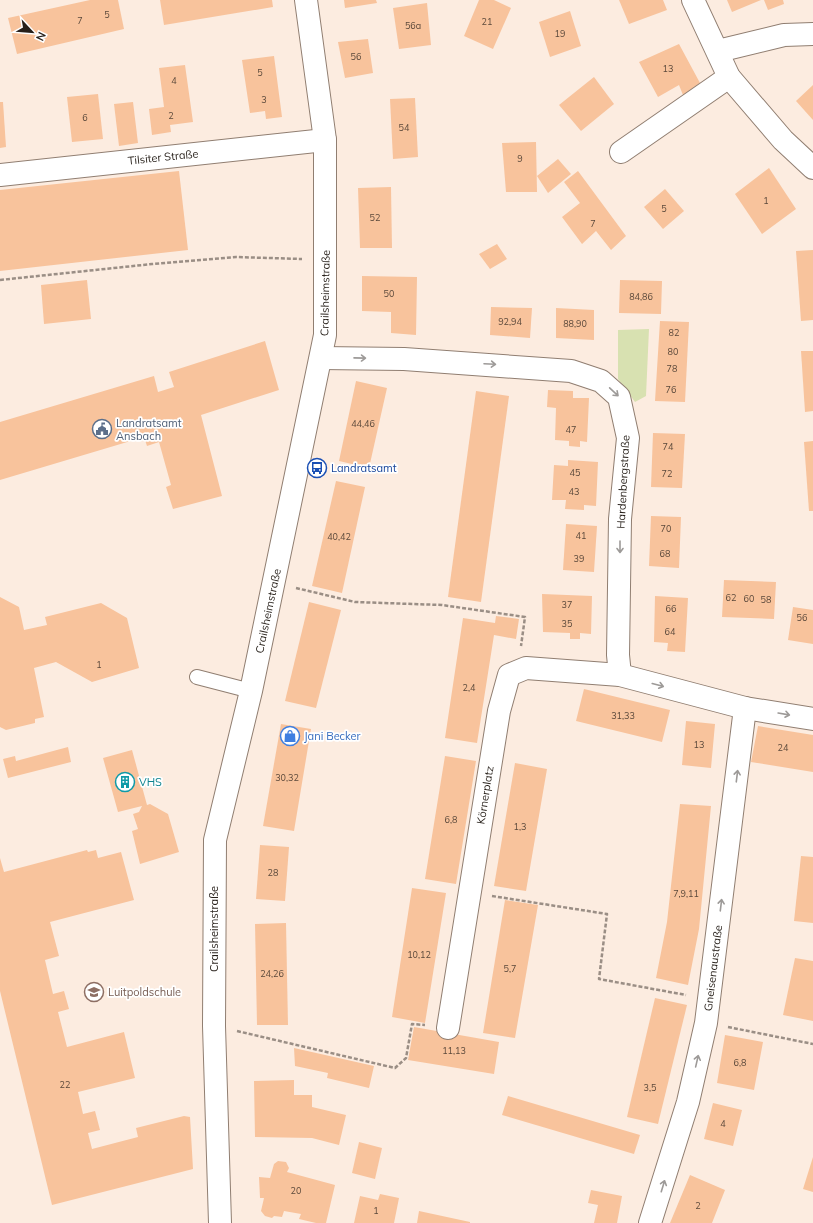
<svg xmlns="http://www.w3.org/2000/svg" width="813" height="1223" viewBox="0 0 813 1223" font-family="Mulish,sans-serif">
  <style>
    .green { fill: #d8e1b1 }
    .building { fill: #f8c39c }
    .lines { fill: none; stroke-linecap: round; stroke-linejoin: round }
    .lane-casing { stroke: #907e71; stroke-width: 16 }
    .street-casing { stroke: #907e71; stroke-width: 24 }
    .path { stroke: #9a8e85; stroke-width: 2.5; stroke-dasharray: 4 2; stroke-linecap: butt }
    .lane { stroke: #fff; stroke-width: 14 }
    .street { stroke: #fff; stroke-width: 22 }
    .oneway { stroke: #9d9a98 }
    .labels { text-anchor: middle; stroke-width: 3.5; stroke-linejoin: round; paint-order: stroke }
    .number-label { font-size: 9px; fill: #5a483a }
    .street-label { font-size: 11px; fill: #261f19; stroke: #fff }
    .service-label { font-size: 11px; fill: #4e5e75; stroke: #fff; text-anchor: start }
    .transit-label { font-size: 11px; fill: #164399; stroke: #fff; text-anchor: start }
    .shop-label { font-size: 11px; fill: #366cbe; stroke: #fff; text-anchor: start }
    .culture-label { font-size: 11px; fill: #0d838f; stroke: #fff; text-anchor: start }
    .education-label { font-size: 11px; fill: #785e54; stroke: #fff; text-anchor: start }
  </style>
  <rect width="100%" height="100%" fill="#fcece0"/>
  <polygon class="green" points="649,329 646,396 635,402 618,379 618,330"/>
  <g class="building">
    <polygon points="90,0 118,0 124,29 17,54 8,18"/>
    <polygon points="160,0 272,0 273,7 164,25"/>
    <polygon points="344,0 376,0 377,3 345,8"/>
    <polygon points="479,0 494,0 511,8 493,49 464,36"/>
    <polygon points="619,0 663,0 667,10 629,24"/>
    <polygon points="727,0 761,0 732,12"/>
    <polygon points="764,0 783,0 784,4 768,10"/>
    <polygon points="427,3 431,45 399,49 393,8"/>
    <polygon points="570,11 581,46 550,57 539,22"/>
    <polygon points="368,39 373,73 345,78 338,42"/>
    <polygon points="679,44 700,83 683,95 679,85 658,97 639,62"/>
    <polygon points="274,56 282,117 266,119 265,111 250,113 242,60"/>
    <polygon points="185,65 193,122 170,125 171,132 152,135 149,109 164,107 159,68"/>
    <polygon points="594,77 614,104 581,131 559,105"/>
    <polygon points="813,85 813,120 796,101"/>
    <polygon points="98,94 103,139 72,142 67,97"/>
    <polygon points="415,98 418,157 393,159 390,99"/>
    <polygon points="0,102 3,102 6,147 0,148"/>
    <polygon points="133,102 138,143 119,146 114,104"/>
    <polygon points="536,142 537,192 506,192 502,143"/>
    <polygon points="558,159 571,174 548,193 537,176"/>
    <polygon points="769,168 796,209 762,234 735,194"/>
    <polygon points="179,171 188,250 0,271 0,190"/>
    <polygon points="578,171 626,236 611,250 596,231 582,244 562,217 580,203 564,182"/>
    <polygon points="391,187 392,248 360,248 358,188"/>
    <polygon points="665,189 684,211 663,229 644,207"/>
    <polygon points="497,244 507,259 490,269 479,254"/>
    <polygon points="813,250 813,320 801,321 796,251"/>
    <polygon points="362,276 417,277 416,335 391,333 391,312 362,311"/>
    <polygon points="87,280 91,319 44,324 41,285"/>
    <polygon points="620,280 662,281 661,314 619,313"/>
    <polygon points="491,307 532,308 530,338 490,335"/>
    <polygon points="556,308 594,310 594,340 556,338"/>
    <polygon points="660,321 689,322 685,402 655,401"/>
    <polygon points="265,341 279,390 201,415 222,496 173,509 166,487 171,485 159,442 147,446 144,437 0,480 0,422 154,376 158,392 174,387 169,372"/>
    <polygon points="801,351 813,351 813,411 805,412"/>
    <polygon points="356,381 387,388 369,468 339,461"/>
    <polygon points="548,390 573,391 573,398 589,398 587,442 580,441 580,447 569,446 569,441 555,440 556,408 547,407"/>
    <polygon points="476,391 509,396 481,602 448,597"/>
    <polygon points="653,433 685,434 682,488 651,487"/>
    <polygon points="813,441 813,511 809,511 804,442"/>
    <polygon points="568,460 598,462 596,506 584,505 584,510 565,509 566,500 552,500 554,465 568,466"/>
    <polygon points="336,481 365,487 342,593 312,586"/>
    <polygon points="651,516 681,517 679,568 649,566"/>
    <polygon points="566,524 597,526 594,572 563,570"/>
    <polygon points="724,580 776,582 774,619 722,617"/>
    <polygon points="542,594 592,596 591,634 580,633 580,639 570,639 570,633 543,632"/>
    <polygon points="655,596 688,598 685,652 667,651 668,643 654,642"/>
    <polygon points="0,597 19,607 24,630 47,625 45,617 101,603 127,618 139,668 92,682 56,662 34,668 44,717 35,719 35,723 6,730 0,727"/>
    <polygon points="309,602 341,610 316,708 285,701"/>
    <polygon points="793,607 813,610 813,644 788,640"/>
    <polygon points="496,616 519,619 516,639 494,635 477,743 445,738 463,618 495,623"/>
    <polygon points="584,689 670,710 662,742 576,721"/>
    <polygon points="686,721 715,724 711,768 682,765"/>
    <polygon points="281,724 311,729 294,831 263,826"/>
    <polygon points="758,726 813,735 813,772 751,762"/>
    <polygon points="68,747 71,762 8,778 3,759 15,756 16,761"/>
    <polygon points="132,750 147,805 150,804 168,814 179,852 140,864 132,831 138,829 133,814 139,812 142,806 118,812 103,758"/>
    <polygon points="445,756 476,761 456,884 425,879"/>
    <polygon points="515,763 547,769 526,891 494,886"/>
    <polygon points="680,804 711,806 699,929 688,985 656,978 667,922"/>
    <polygon points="260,845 289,847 285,901 256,899"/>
    <polygon points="87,850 88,852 96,850 98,858 121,852 134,900 50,922 59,956 45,960 53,994 64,991 69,1009 58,1012 67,1047 124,1032 135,1078 78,1092 83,1114 95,1111 100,1130 88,1133 92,1149 138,1137 136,1128 184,1116 190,1117 193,1169 52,1205 0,991 0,858 4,872"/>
    <polygon points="801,856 813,857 813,923 794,921"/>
    <polygon points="412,888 446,893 425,1023 392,1017"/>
    <polygon points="505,900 538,905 515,1038 483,1033"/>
    <polygon points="286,923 288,1025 257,1025 255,924"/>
    <polygon points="795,958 813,961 813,1021 783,1015"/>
    <polygon points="655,998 687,1005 658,1124 627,1117"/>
    <polygon points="414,1027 499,1042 494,1074 408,1060"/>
    <polygon points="725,1035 763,1042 754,1090 717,1083"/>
    <polygon points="294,1048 374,1066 369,1088 327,1078 328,1073 295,1066"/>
    <polygon points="294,1080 294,1095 312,1095 312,1107 346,1115 339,1145 312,1138 255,1137 254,1081"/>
    <polygon points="508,1096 640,1135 634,1154 502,1115"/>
    <polygon points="713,1103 742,1110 733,1146 704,1139"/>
    <polygon points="359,1142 382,1148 375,1179 352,1173"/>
    <polygon points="813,1157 813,1192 803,1189"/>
    <polygon points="278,1161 286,1162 289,1168 287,1172 335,1185 326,1223 316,1223 299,1219 301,1214 284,1211 282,1217 274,1216 272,1218 265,1216 261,1211 264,1198 260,1198 259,1177 270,1178 274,1164"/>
    <polygon points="690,1175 725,1190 712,1223 670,1223"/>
    <polygon points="591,1190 622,1196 617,1223 594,1223 598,1205 588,1203"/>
    <polygon points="380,1194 399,1198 394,1223 354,1223 360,1196 378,1200"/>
    <polygon points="419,1211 470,1222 470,1223 417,1223"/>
  </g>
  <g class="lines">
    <defs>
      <polyline id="lane" points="197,677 251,691"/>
      <g id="street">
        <polyline points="693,0 729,77 783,140 813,168"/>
        <polyline points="718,51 784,35 813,34"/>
        <polyline points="621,152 729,77"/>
        <polyline points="0,175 325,140"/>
        <polyline points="321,358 404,359 571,371 601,381 619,397 628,438 620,519 618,655 620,675"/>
        <polyline points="448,1028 499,711 509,675 526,668 620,675 745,708 813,719"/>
        <polyline points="220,1223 214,1026 215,840 251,691 325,335 325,140 306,0"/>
        <polyline points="650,1223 688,1102 706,1023 745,708"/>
      </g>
    </defs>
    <use href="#lane" class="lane-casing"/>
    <use href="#street" class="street-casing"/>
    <g class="path">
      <polyline points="0,280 152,264 236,257 302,259"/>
      <polyline points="296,588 355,602 442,605 525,617 521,646"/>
      <polyline points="492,896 607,914 599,979 686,995"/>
      <polyline points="728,1027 813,1044"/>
      <polyline points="237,1031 395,1068 406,1058 412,1024 425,1025"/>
    </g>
    <use href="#lane" class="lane"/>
    <use href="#street" class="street"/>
  </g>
  <defs><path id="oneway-shaft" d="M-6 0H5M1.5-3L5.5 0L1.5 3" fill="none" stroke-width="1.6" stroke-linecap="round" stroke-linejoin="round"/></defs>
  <g class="oneway">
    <use href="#oneway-shaft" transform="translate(360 358) rotate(1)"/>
    <use href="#oneway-shaft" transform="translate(490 364) rotate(3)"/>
    <use href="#oneway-shaft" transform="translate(614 392) rotate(43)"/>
    <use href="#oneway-shaft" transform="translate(620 547) rotate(90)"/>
    <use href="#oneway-shaft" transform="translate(658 685) rotate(15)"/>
    <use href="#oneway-shaft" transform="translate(784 714) rotate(10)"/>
    <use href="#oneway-shaft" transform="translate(737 776) rotate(-83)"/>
    <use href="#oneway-shaft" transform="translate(721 905) rotate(-83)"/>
    <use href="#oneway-shaft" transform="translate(697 1061) rotate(-77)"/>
    <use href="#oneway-shaft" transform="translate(663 1186) rotate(-73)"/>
  </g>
  <defs>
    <symbol id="civic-ring" viewBox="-11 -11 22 22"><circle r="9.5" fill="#fff" stroke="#5c6f8a" stroke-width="1.5"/><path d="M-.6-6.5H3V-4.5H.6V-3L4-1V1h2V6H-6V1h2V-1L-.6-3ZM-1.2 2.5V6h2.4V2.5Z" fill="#5c6f8a"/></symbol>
    <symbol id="bus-ring" viewBox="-11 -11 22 22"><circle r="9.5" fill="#fff" stroke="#1a4fb4" stroke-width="1.5"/><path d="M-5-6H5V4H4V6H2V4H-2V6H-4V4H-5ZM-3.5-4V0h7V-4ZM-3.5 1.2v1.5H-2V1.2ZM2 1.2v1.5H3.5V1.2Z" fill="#1a4fb4"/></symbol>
    <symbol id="shop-ring" viewBox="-11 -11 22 22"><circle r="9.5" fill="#fff" stroke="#3f7fe0" stroke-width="1.5"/><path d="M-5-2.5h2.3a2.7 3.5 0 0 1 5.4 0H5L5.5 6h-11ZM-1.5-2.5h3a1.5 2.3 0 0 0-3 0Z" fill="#3f7fe0"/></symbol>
    <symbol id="building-ring" viewBox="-11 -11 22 22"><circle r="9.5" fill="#fff" stroke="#0f9aa8" stroke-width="1.5"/><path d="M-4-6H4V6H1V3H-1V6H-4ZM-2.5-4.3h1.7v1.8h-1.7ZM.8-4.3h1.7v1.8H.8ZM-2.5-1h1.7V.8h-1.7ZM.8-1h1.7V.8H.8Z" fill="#0f9aa8"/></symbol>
    <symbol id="school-ring" viewBox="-11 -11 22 22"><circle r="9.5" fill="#fff" stroke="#8d6e63" stroke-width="1.5"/><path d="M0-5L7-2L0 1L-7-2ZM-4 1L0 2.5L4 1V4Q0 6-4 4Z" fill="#8d6e63"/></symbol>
  </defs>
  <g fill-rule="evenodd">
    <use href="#civic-ring" x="91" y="418" width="22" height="22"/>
    <use href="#bus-ring" x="306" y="457" width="22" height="22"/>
    <use href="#shop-ring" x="279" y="725" width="22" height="22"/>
    <use href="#building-ring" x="114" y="771" width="22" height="22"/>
    <use href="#school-ring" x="83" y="981" width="22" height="22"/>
  </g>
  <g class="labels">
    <g class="number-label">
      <text x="107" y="18">5</text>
      <text x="80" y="24">7</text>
      <text x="487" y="25">21</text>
      <text x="413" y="29">56a</text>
      <text x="560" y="37">19</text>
      <text x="356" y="60">56</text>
      <text x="668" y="72">13</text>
      <text x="260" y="76">5</text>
      <text x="174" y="84">4</text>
      <text x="264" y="103">3</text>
      <text x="171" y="119">2</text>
      <text x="85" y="121">6</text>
      <text x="404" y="131">54</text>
      <text x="520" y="162">9</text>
      <text x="766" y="204">1</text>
      <text x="664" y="212">5</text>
      <text x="375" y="221">52</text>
      <text x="593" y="227">7</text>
      <text x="389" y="297">50</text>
      <text x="641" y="300">84,86</text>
      <text x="510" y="325">92,94</text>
      <text x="575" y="327">88,90</text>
      <text x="674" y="336">82</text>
      <text x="673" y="355">80</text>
      <text x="672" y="372">78</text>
      <text x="671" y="393">76</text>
      <text x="363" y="427">44,46</text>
      <text x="571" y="433">47</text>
      <text x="668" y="450">74</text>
      <text x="575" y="476">45</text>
      <text x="667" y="477">72</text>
      <text x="574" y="495">43</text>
      <text x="666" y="532">70</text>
      <text x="581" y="539">41</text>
      <text x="339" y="540">40,42</text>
      <text x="665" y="557">68</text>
      <text x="579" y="562">39</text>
      <text x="731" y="601">62</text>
      <text x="749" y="602">60</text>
      <text x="766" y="603">58</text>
      <text x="567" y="608">37</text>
      <text x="671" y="612">66</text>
      <text x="802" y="621">56</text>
      <text x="567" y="627">35</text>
      <text x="670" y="635">64</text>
      <text x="99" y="668">1</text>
      <text x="469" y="691">2,4</text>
      <text x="623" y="719">31,33</text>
      <text x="699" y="748">13</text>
      <text x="783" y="751">24</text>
      <text x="287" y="781">30,32</text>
      <text x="451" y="823">6,8</text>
      <text x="520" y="830">1,3</text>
      <text x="273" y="876">28</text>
      <text x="686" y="897">7,9,11</text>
      <text x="419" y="958">10,12</text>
      <text x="510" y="972">5,7</text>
      <text x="272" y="977">24,26</text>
      <text x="454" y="1054">11,13</text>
      <text x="740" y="1066">6,8</text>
      <text x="65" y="1088">22</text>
      <text x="650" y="1091">3,5</text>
      <text x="723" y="1127">4</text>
      <text x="296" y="1194">20</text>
      <text x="698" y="1209">2</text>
      <text x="376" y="1214">1</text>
    </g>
    <g class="street-label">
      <text transform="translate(163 157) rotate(-6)" y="4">Tilsiter Straße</text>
      <text transform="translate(325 293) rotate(-89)" y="4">Crailsheimstraße</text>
      <text transform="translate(623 482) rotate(-87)" y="4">Hardenbergstraße</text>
      <text transform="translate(268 611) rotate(-78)" y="4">Crailsheimstraße</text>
      <text transform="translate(485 795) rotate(-81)" y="4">Körnerplatz</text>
      <text transform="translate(214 929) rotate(-90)" y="4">Crailsheimstraße</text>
      <text transform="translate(713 968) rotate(-83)" y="4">Gneisenaustraße</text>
    </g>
    <g class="service-label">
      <text x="116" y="427">Landratsamt<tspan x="116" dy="13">Ansbach</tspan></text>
    </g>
    <g class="transit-label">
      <text x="331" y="472">Landratsamt</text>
    </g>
    <g class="shop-label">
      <text x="304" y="740">Jani Becker</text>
    </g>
    <g class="culture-label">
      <text x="139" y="786">VHS</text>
    </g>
    <g class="education-label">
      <text x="108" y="996">Luitpoldschule</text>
    </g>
  </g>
  <g transform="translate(32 32) rotate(116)" stroke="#ffffff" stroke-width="3" paint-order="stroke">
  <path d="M0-3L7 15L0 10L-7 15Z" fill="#261f19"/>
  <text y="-6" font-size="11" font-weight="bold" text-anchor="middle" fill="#261f19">N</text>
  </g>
</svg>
